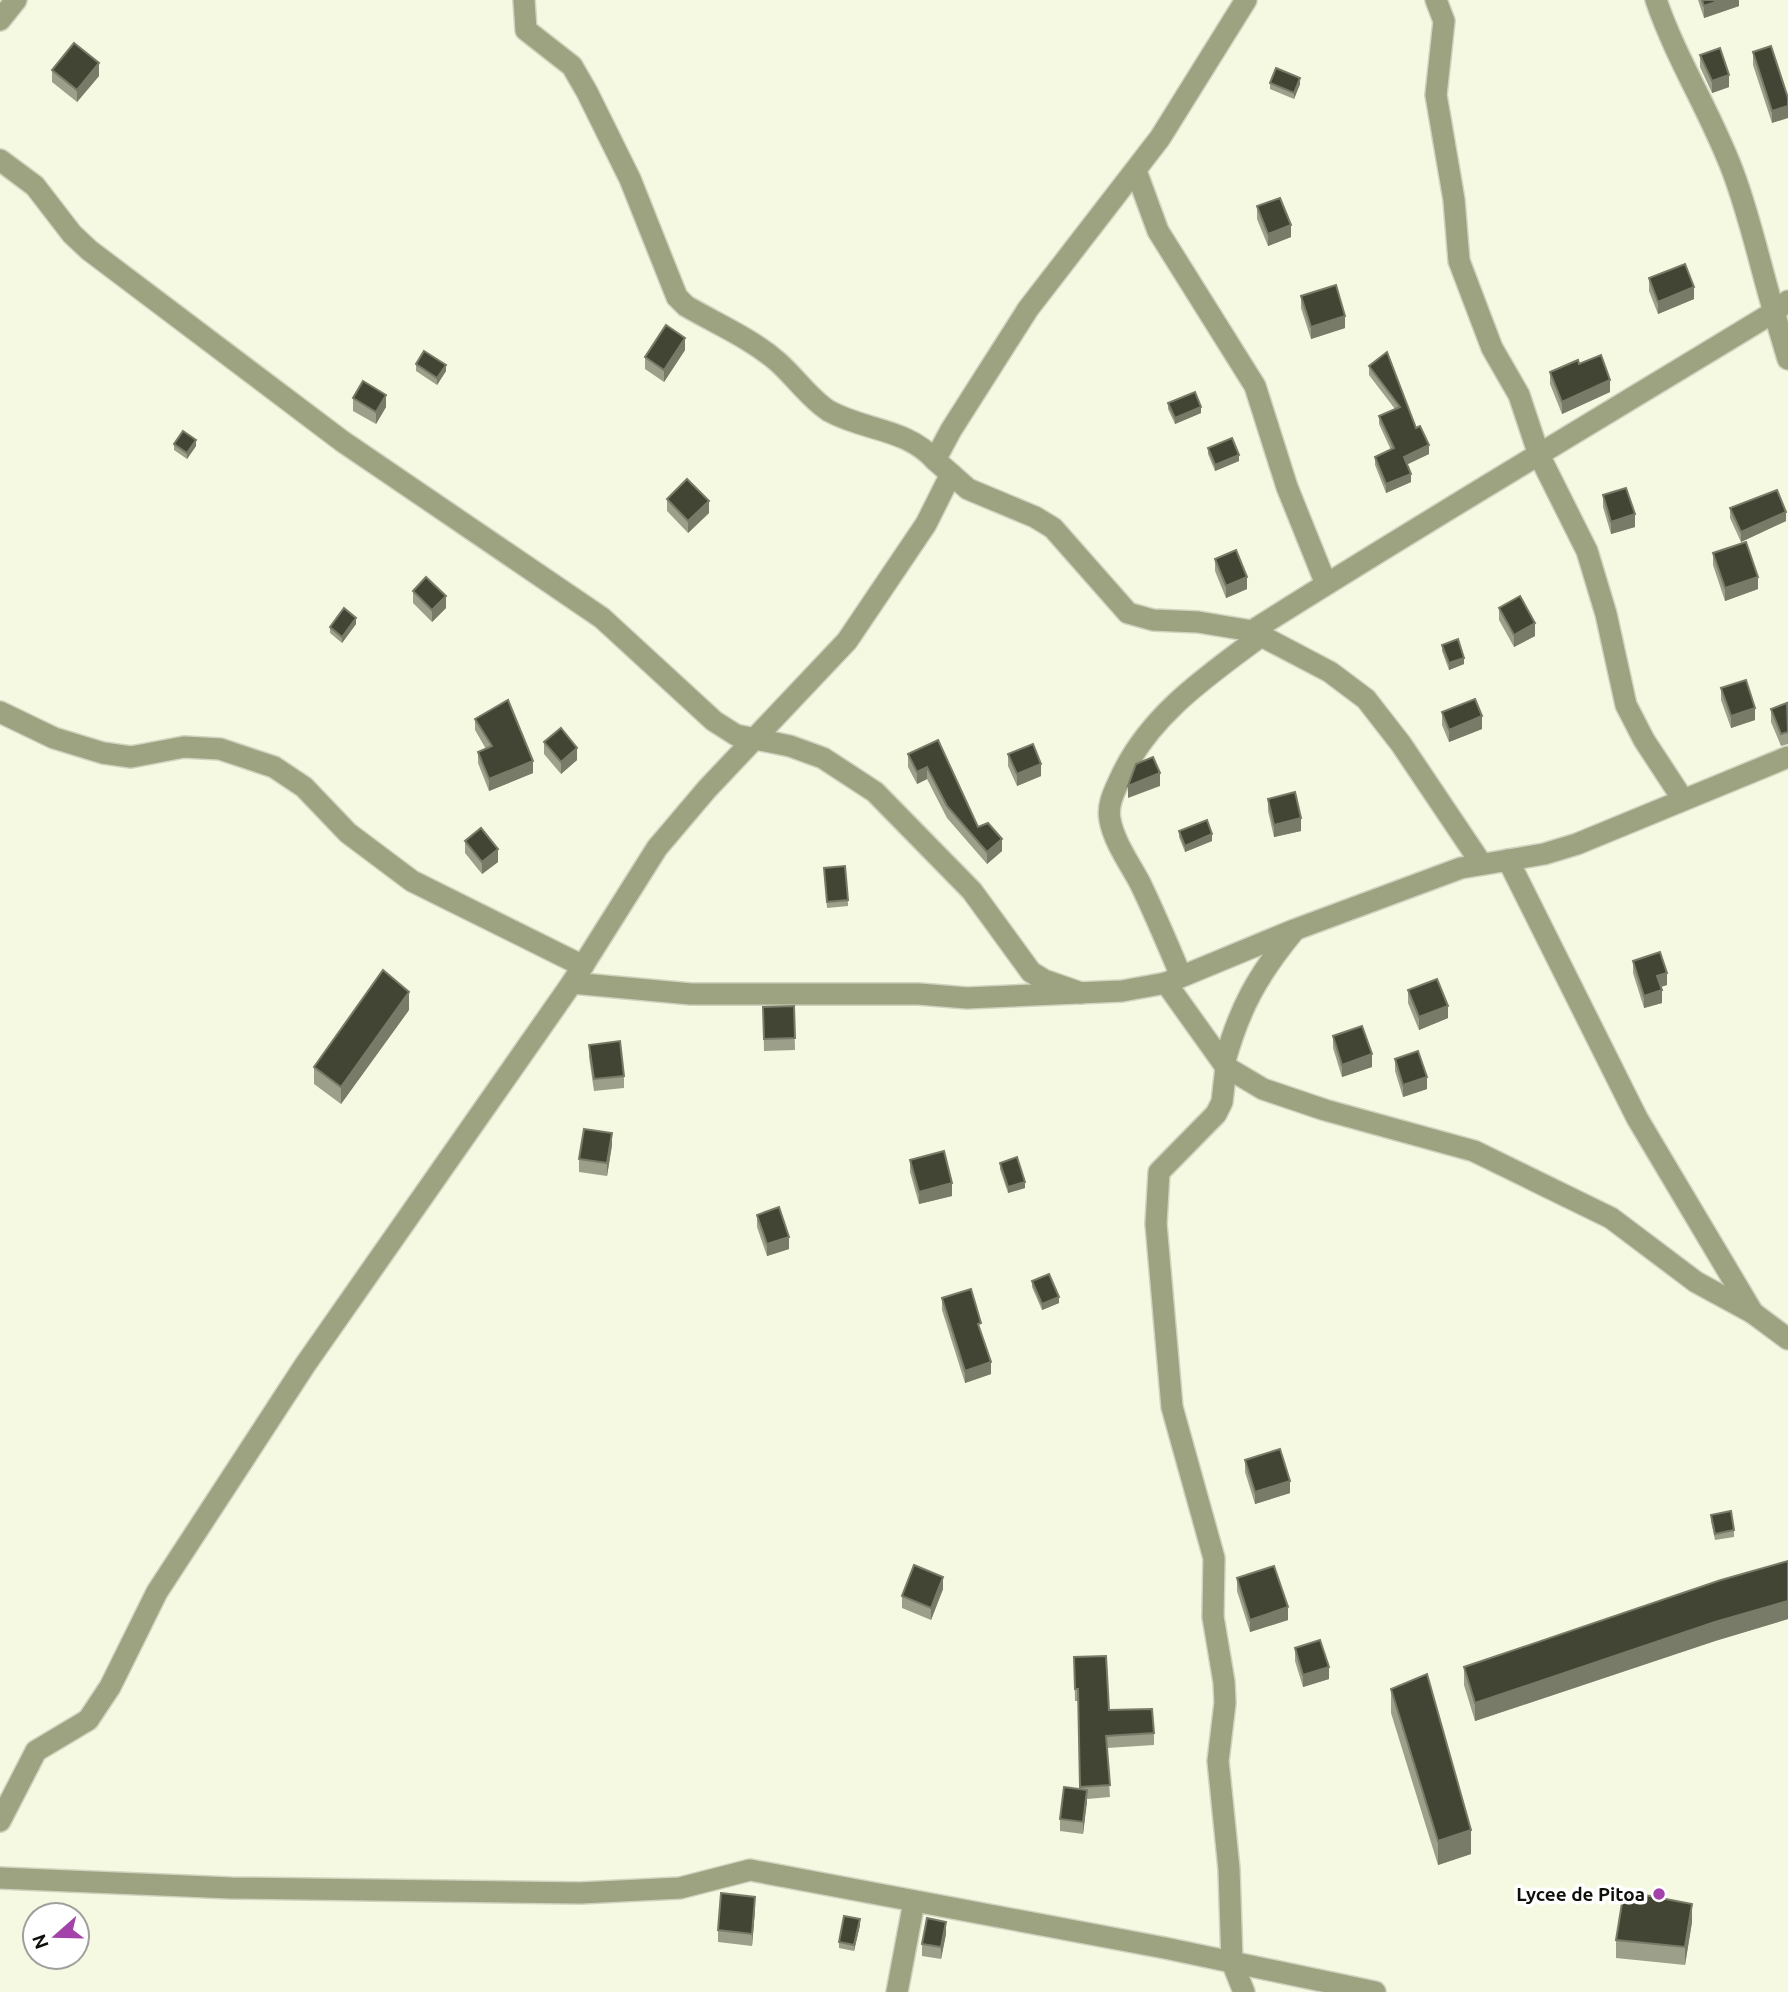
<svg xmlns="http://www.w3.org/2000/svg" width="1788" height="1992" viewBox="0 0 1788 1992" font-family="Ubuntu,sans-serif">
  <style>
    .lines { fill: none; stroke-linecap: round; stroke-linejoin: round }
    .minor-casing { stroke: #d0d4bf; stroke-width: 24 }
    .minor { stroke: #9da281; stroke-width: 21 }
    .wall { fill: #9c9f8a }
    .shaded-wall { fill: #787b68 }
    .building { fill: #424533; stroke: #787b68; stroke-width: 2 }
    .poi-dot { fill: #a342a9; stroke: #fff; stroke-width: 2.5 }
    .labels { text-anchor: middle; stroke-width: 7; stroke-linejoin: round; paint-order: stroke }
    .poi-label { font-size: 19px; font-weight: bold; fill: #0f1009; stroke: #fff; text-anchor: end }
  </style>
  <rect width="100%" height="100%" fill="#f5f9e2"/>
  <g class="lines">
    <defs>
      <g id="minor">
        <path d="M 524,0 L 526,30 L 572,66 L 587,92 L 630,179 L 677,297 L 686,306 C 717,324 752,339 778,362 C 795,377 810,399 829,411 C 865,431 906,428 935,460"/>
        <polyline points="1246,0 1160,138 1028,309 951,430 935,460 968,489 1035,517 1053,528 1128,613 1153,620 1198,622 1252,631 1330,672 1366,699 1401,744 1481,863"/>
        <polyline points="1436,0 1444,21 1436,95 1454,200 1459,261 1492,348 1519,395 1539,455 1587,551 1606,614 1626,705 1644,740 1682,798"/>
        <polyline points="0,20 16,0"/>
        <polyline points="0,160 35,186 72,234 89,250 342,441 602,618 714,721 736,735 790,746 823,758 875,792 972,891 1031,972 1044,980 1081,993"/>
        <polyline points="1136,171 1158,231 1255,386 1287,487 1326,584"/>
        <polyline points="1788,301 1774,312 1788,359"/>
        <polyline points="951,474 926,524 847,641 707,789 657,848 572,983 691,994 919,994 967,998 1122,991 1166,983"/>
        <path d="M 1252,631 C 1424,522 1600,418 1774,312 C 1760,265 1750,217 1733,172 C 1711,113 1676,59 1656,0"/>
        <polyline points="0,712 54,738 103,753 131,757 184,747 220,749 274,767 304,787 348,833 412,881 583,966"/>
        <polyline points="1788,757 1577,844 1544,854 1461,868 1294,930 1166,983 1226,1067 1263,1089 1325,1110 1474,1151 1611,1218 1696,1282 1753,1313 1788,1339"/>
        <polyline points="1508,860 1637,1118 1753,1313"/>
        <path d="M 1181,976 C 1168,945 1155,914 1140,883 C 1130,864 1114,842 1110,820 C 1107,805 1114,792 1120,779 C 1148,716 1207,676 1261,636"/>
        <path d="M 1224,1064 C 1239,1009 1257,976 1293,932"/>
        <polyline points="1226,1067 1222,1102 1216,1114 1159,1172 1156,1224 1172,1407 1214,1558 1213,1617 1224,1682 1225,1703 1218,1761 1229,1869 1232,1962 1244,1992"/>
        <polyline points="0,1821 36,1751 88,1720 110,1687 157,1592 305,1365 572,983"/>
        <polyline points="0,1878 231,1888 580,1893 680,1888 750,1870 1165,1948 1375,1992"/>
        <polyline points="897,1992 914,1902"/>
      </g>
    </defs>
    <use href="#minor" class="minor-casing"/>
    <use href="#minor" class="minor"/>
  </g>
  <g class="wall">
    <polygon points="1698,0 1739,0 1739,6 1704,18"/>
    <polygon points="1753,52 1788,98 1772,123 1753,65"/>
    <polygon points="1700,55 1729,87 1712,93 1700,67"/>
    <polygon points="52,70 99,76 77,102 52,82"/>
    <polygon points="1270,83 1300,84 1294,99 1270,89"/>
    <polygon points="1257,206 1291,237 1268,246 1257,219"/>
    <polygon points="1649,278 1694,299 1658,314 1649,291"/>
    <polygon points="1301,296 1345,328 1311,339 1301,308"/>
    <polygon points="685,350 664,382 645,369 645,357"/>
    <polygon points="416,364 446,371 437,385 416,371"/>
    <polygon points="1369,366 1416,428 1429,454 1407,464 1411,482 1386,493 1375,465 1375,457 1391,450 1379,424 1379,416 1395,409 1369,375"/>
    <polygon points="1550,372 1610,392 1562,414 1550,384"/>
    <polygon points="353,398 386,407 376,424 353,411"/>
    <polygon points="1168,403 1201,413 1175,424 1168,409"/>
    <polygon points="174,444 196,446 187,459 174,450"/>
    <polygon points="1208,448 1239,461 1215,471 1208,454"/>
    <polygon points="1603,495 1635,527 1611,534 1603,507"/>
    <polygon points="667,499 709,513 688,533 667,511"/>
    <polygon points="1730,508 1786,521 1741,542 1730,518"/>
    <polygon points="1713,553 1758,589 1725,601 1713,565"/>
    <polygon points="1215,559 1247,589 1226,598 1215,571"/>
    <polygon points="413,591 446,608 432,622 413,603"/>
    <polygon points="1499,608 1535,636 1514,647 1499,620"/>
    <polygon points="356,624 342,643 330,633 330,627"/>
    <polygon points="1442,645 1464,664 1449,670 1442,651"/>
    <polygon points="1721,688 1755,720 1731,728 1721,700"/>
    <polygon points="1788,704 1788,744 1781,746 1771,722 1771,709"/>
    <polygon points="1442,712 1482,729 1449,742 1442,725"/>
    <polygon points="475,719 533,773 489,791 478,763 478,752 486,749 475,730"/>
    <polygon points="938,740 978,827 1002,851 987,864 947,818 927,779 917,784 908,767 908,754"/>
    <polygon points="544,742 577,760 561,774 544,754"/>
    <polygon points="1008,754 1041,776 1017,786 1008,766"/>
    <polygon points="1268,799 1301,831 1274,837 1268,811"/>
    <polygon points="1179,831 1212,841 1185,852 1179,837"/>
    <polygon points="465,841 498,862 482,874 465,853"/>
    <polygon points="824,868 848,900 848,906 827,908"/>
    <polygon points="1633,961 1667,985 1661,987 1662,1003 1644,1008 1633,973"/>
    <polygon points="1408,990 1448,1018 1419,1030 1408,1003"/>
    <polygon points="794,1006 795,1050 764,1051 763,1007"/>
    <polygon points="409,1010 341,1104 314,1084 314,1067"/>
    <polygon points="1333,1036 1372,1067 1342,1077 1333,1048"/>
    <polygon points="589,1045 624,1076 624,1088 594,1091 589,1057"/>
    <polygon points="1395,1059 1427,1089 1403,1097 1395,1071"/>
    <polygon points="612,1145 607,1176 579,1172 579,1159"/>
    <polygon points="910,1160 952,1196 919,1204 910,1172"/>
    <polygon points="1000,1163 1025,1188 1008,1193 1000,1169"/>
    <polygon points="757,1215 789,1249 767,1256 757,1227"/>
    <polygon points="1032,1281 1059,1303 1042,1310 1032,1287"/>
    <polygon points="942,1298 981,1334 991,1374 965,1383 942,1310"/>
    <polygon points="1245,1460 1290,1493 1255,1504 1245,1472"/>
    <polygon points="1711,1515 1734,1530 1734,1537 1715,1540 1711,1521"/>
    <polygon points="1788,1561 1788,1619 1715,1641 1475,1721 1464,1685 1464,1667"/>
    <polygon points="1237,1578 1288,1620 1250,1632 1237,1591"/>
    <polygon points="943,1589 931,1620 902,1608 902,1596"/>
    <polygon points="1295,1648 1329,1679 1303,1687 1295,1661"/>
    <polygon points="1074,1657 1109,1710 1154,1733 1154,1745 1107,1748 1110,1797 1087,1799 1083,1834 1060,1831 1060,1819 1080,1789 1078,1701 1075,1701"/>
    <polygon points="1391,1689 1471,1854 1438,1865 1391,1713"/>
    <polygon points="755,1909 752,1946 718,1942 718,1930"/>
    <polygon points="1692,1922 1685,1965 1616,1958 1616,1940"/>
    <polygon points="860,1925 854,1951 839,1948 839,1942"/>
    <polygon points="946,1934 941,1959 922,1956 922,1944"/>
  </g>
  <g class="shaded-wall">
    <polygon points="1721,0 1739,0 1739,6 1704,18 1704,6"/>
    <polygon points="99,63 99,76 77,102 77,90"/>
    <polygon points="1729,75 1729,87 1712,93 1712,81"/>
    <polygon points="1300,78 1300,84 1294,99 1294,93"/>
    <polygon points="1788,106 1788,118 1772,123 1772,111"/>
    <polygon points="1291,225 1291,237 1268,246 1268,234"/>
    <polygon points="1694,287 1694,299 1658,314 1658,302"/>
    <polygon points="1345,316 1345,328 1311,339 1311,327"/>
    <polygon points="685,338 685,350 664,382 664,370"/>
    <polygon points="446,365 446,371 437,385 437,378"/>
    <polygon points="1610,380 1610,392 1562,414 1562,402"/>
    <polygon points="386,395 386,407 376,424 376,412"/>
    <polygon points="1201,407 1201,413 1175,424 1175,418"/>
    <polygon points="196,440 196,446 187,459 187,453"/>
    <polygon points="1429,445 1429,454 1404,466 1404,457"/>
    <polygon points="1239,455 1239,461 1215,471 1215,465"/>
    <polygon points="1411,474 1411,482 1386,493 1386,484"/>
    <polygon points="709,501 709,513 688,533 688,521"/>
    <polygon points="1786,512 1786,521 1741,542 1741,532"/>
    <polygon points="1635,514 1635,527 1611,534 1611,522"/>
    <polygon points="1247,577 1247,589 1226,598 1226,586"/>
    <polygon points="1758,577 1758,589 1725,601 1725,588"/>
    <polygon points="446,596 446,608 432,622 432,610"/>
    <polygon points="356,618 356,624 342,643 342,637"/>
    <polygon points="1535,623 1535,636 1514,647 1514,635"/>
    <polygon points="1464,658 1464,664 1449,670 1449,663"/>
    <polygon points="1755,708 1755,720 1731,728 1731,716"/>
    <polygon points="1482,716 1482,729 1449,742 1449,730"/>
    <polygon points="577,748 577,760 561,774 561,762"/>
    <polygon points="533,761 533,773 489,791 489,779"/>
    <polygon points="1041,764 1041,776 1017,786 1017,774"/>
    <polygon points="927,767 927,779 917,784 917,772"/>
    <polygon points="1160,773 1160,786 1128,798 1128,786"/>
    <polygon points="1301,818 1301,831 1274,837 1274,825"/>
    <polygon points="1212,834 1212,841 1185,852 1185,846"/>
    <polygon points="1002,839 1002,851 987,864 987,852"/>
    <polygon points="498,849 498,862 482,874 482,862"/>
    <polygon points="1667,973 1667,985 1657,988 1657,976"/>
    <polygon points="1662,990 1662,1003 1644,1008 1644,996"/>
    <polygon points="409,992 409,1010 341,1104 341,1087"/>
    <polygon points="1448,1006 1448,1018 1419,1030 1419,1017"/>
    <polygon points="1372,1054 1372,1067 1342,1077 1342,1065"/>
    <polygon points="1427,1077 1427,1089 1403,1097 1403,1085"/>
    <polygon points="612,1133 612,1145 607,1176 607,1163"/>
    <polygon points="1025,1182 1025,1188 1008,1193 1008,1187"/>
    <polygon points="952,1183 952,1196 919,1204 919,1192"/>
    <polygon points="789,1237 789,1249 767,1256 767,1244"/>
    <polygon points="1059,1297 1059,1303 1042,1310 1042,1304"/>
    <polygon points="991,1362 991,1374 965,1383 965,1371"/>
    <polygon points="1290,1481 1290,1493 1255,1504 1255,1492"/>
    <polygon points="943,1577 943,1589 931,1620 931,1608"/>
    <polygon points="1788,1601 1788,1619 1715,1641 1475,1721 1475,1703 1715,1622"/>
    <polygon points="1288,1607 1288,1620 1250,1632 1250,1620"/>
    <polygon points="1329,1667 1329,1679 1303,1687 1303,1675"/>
    <polygon points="1087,1790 1087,1802 1083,1834 1083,1822"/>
    <polygon points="1471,1830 1471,1854 1438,1865 1438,1841"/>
    <polygon points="755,1897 755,1909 752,1946 752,1934"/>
    <polygon points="1692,1904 1692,1922 1685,1965 1685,1947"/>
    <polygon points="860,1919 860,1925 854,1951 854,1945"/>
    <polygon points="946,1922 946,1934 941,1959 941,1947"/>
  </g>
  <g class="building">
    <polygon points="1702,0 1721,0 1704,6"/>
    <polygon points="74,43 99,63 77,90 52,70"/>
    <polygon points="1771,46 1788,98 1788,106 1772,111 1753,52"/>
    <polygon points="1720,48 1729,75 1712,81 1700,55"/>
    <polygon points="1276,68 1300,78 1294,93 1270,83"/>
    <polygon points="1280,198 1291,225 1268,234 1257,206"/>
    <polygon points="1685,264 1694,287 1658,302 1649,278"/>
    <polygon points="1336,285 1345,316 1311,327 1301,296"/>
    <polygon points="666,325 685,338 664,370 645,357"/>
    <polygon points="424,351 446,365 437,378 416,364"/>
    <polygon points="1387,352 1416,428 1420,426 1429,445 1404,457 1411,474 1386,484 1375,457 1394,448 1379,416 1400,407 1369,366"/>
    <polygon points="1601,355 1610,380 1562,402 1550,372 1578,360 1579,364"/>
    <polygon points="363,381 386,395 376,412 353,398"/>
    <polygon points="1195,392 1201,407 1175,418 1168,403"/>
    <polygon points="183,431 196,440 187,453 174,444"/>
    <polygon points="1232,438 1239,455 1215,465 1208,448"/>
    <polygon points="687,479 709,501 688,521 667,499"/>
    <polygon points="1626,488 1635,514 1611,522 1603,495"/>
    <polygon points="1777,490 1786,512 1741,532 1730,508"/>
    <polygon points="1746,542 1758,577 1725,588 1713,553"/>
    <polygon points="1236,550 1247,577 1226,586 1215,559"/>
    <polygon points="426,577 446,596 432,610 413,591"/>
    <polygon points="1520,596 1535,623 1514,635 1499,608"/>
    <polygon points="344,608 356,618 342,637 330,627"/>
    <polygon points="1458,639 1464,658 1449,663 1442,645"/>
    <polygon points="1746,680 1755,708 1731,716 1721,688"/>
    <polygon points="1475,699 1482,716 1449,730 1442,712"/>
    <polygon points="508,700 533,761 489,779 478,752 492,746 475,719"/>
    <polygon points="1787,703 1788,732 1781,734 1771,709"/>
    <polygon points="561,728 577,748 561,762 544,742"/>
    <polygon points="938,740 978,827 988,823 1002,839 987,852 947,806 927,767 917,772 908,754"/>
    <polygon points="1033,744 1041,764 1017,774 1008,754"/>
    <polygon points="1153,757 1160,773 1128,786 1136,764"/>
    <polygon points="1295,792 1301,818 1274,825 1268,799"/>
    <polygon points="1207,820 1212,834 1185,846 1179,831"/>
    <polygon points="481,828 498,849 482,862 465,841"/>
    <polygon points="845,866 848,900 827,902 824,868"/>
    <polygon points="1660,952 1667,973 1657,976 1662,990 1644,996 1633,961"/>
    <polygon points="383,970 409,992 341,1087 314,1067"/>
    <polygon points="1437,979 1448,1006 1419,1017 1408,990"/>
    <polygon points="794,1006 795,1038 764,1039 763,1007"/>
    <polygon points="1362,1026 1372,1054 1342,1065 1333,1036"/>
    <polygon points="620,1041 624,1076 594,1079 589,1045"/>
    <polygon points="1418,1051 1427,1077 1403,1085 1395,1059"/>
    <polygon points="584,1129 612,1133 607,1163 579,1159"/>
    <polygon points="944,1151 952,1183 919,1192 910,1160"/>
    <polygon points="1017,1157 1025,1182 1008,1187 1000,1163"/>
    <polygon points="779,1207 789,1237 767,1244 757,1215"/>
    <polygon points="1049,1274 1059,1297 1042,1304 1032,1281"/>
    <polygon points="971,1289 981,1323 978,1324 991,1362 965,1371 942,1298"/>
    <polygon points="1280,1449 1290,1481 1255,1492 1245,1460"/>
    <polygon points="1731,1511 1734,1530 1715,1534 1711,1515"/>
    <polygon points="1788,1561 1788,1601 1715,1622 1475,1703 1464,1667 1721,1580"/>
    <polygon points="914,1565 943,1577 931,1608 902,1596"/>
    <polygon points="1274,1566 1288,1607 1250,1620 1237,1578"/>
    <polygon points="1320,1640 1329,1667 1303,1675 1295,1648"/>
    <polygon points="1106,1656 1109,1710 1152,1709 1154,1733 1106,1736 1110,1785 1080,1787 1078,1689 1075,1689 1074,1657"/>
    <polygon points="1427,1674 1471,1830 1438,1841 1391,1689"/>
    <polygon points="1064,1787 1087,1790 1083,1822 1060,1819"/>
    <polygon points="1624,1891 1692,1904 1685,1947 1616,1940"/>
    <polygon points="721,1893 755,1897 752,1934 718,1930"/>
    <polygon points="844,1916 860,1919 854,1945 839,1942"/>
    <polygon points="927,1918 946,1922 941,1947 922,1944"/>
  </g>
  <circle class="poi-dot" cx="1659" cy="1894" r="7"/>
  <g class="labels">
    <g class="poi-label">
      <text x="1645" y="1901">Lycee de Pitoa</text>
    </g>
  </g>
  <g transform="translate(56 1936) rotate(250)"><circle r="33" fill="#ffffff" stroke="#9f9f9d" stroke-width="2"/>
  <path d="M0-5L12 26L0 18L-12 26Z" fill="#a342a9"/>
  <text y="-10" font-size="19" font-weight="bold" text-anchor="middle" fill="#0f1009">N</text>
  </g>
</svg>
